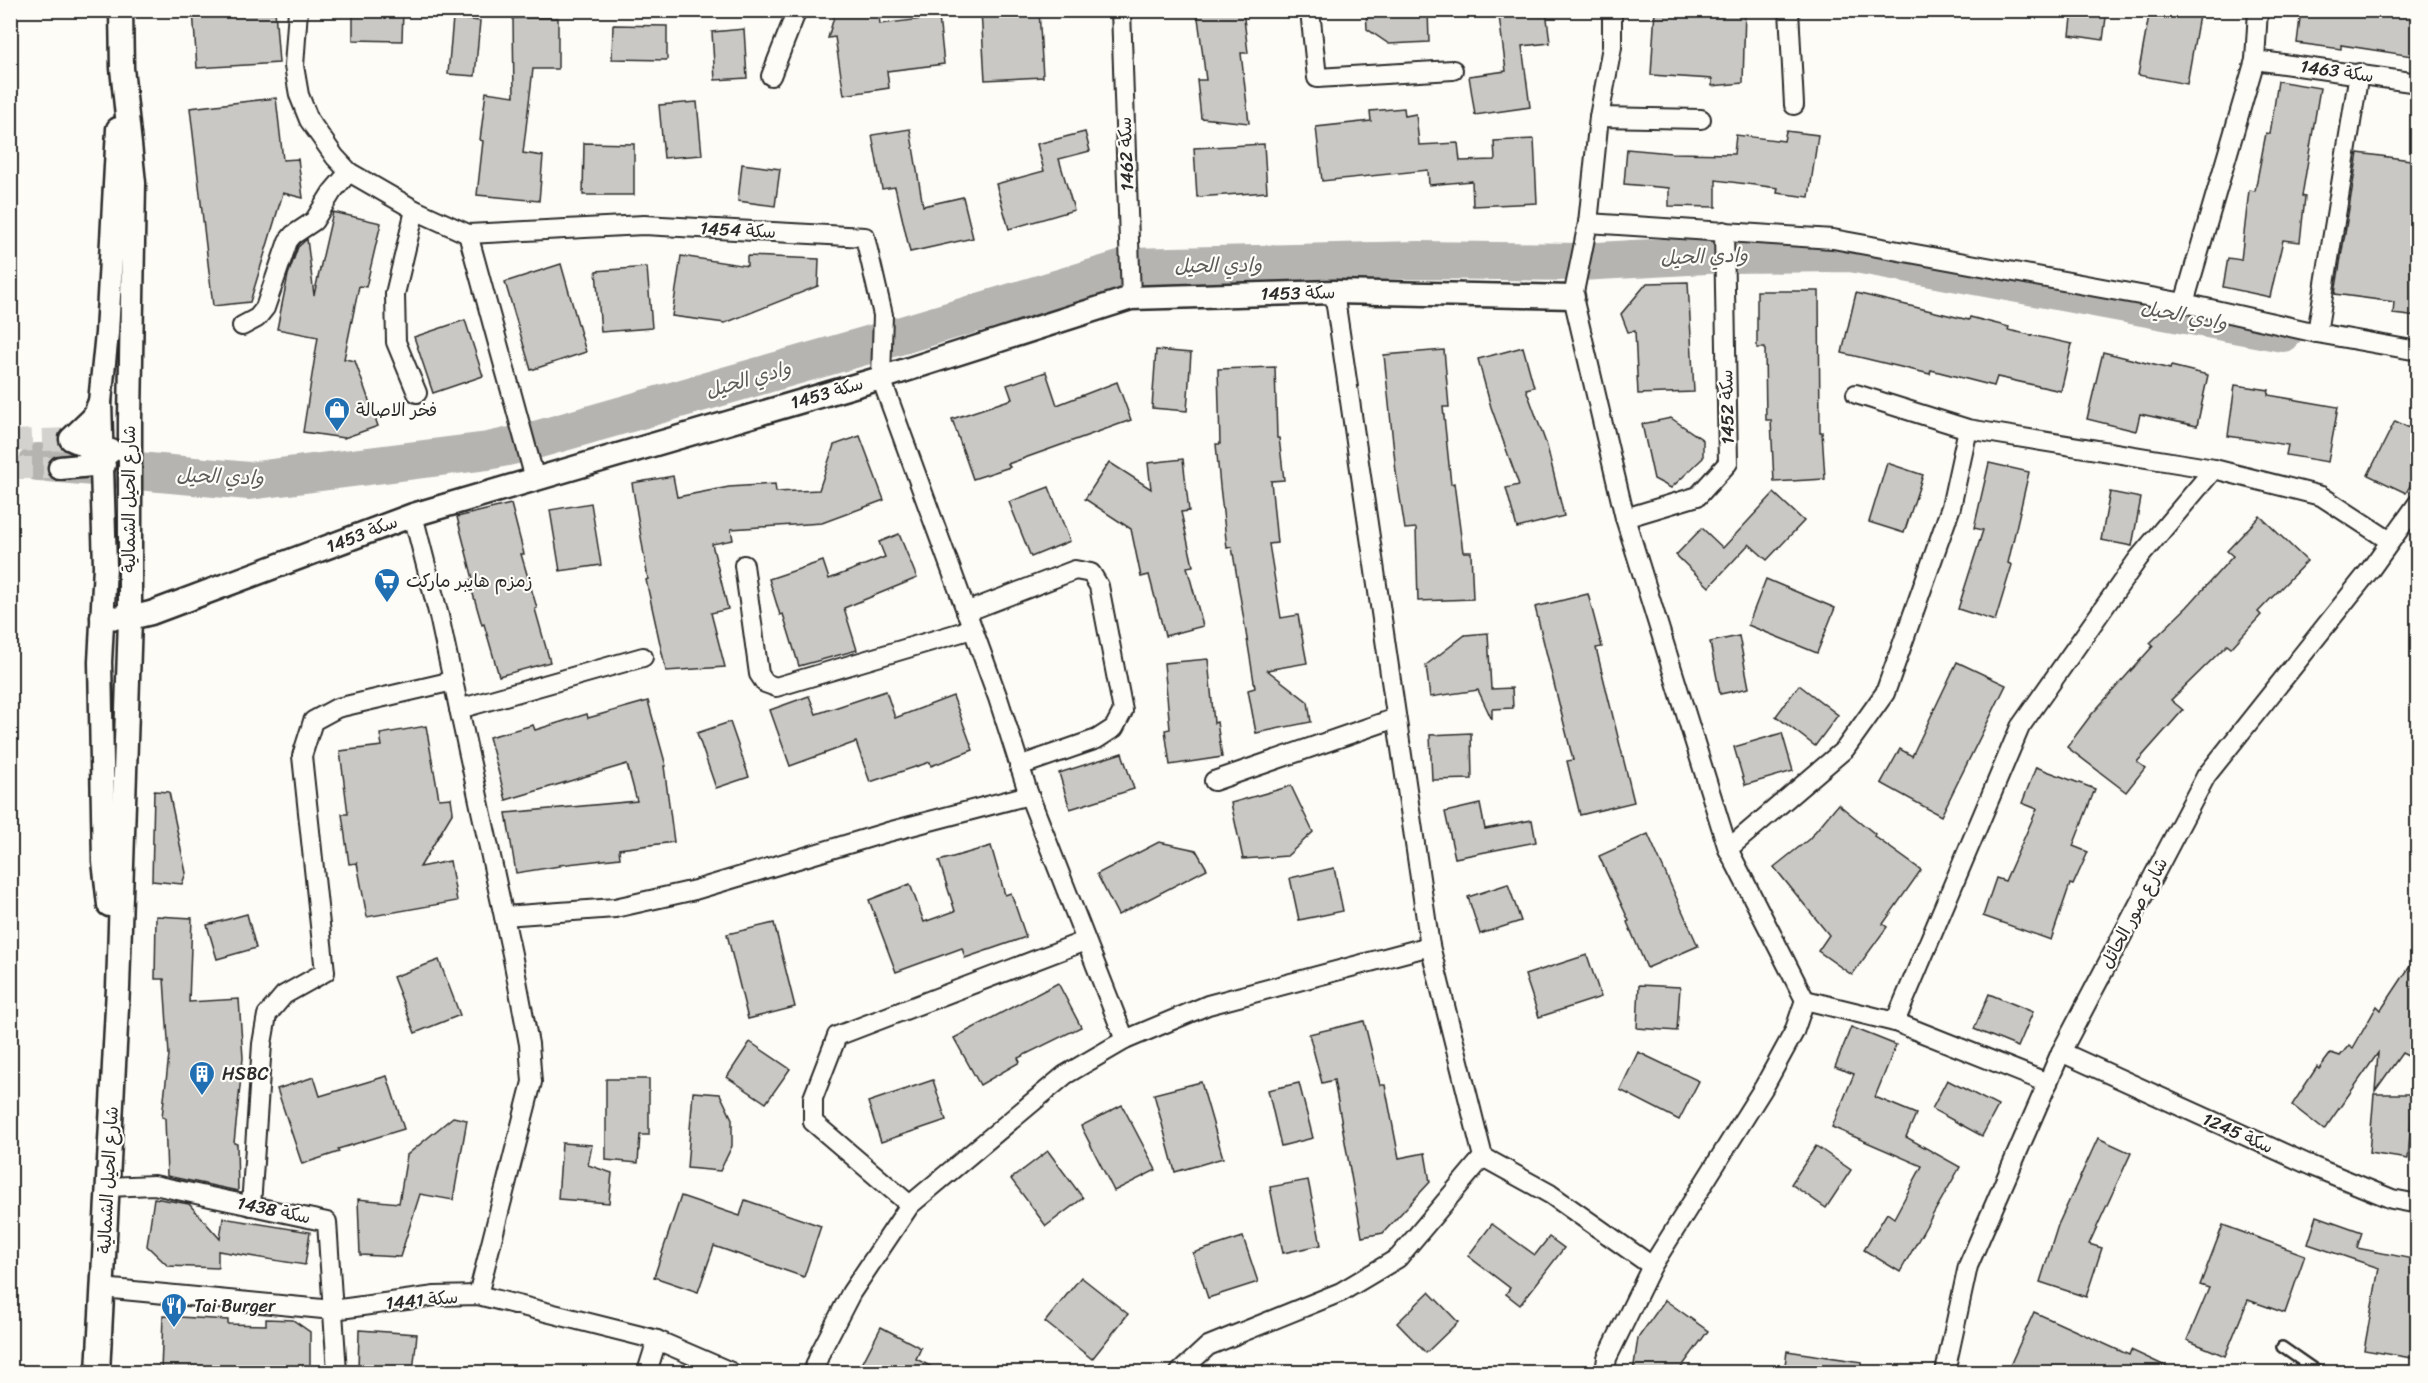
<svg xmlns="http://www.w3.org/2000/svg" width="2428" height="1383" viewBox="0 0 2428 1383" font-family="Sriracha,'Playpen Sans Arabic',sans-serif">
  <style>
    .lines { fill: none; stroke-linecap: round; stroke-linejoin: round }
    .river { stroke: #b5b4b1; stroke-width: 38 }
    .building { fill: #c9c8c4; stroke: #2b2b2b; stroke-width: 1.5 }
    .tertiary-tunnel { stroke: #d3d2ce; stroke-width: 22; stroke-dasharray: 22 11; stroke-linecap: butt }
    .service-casing { stroke: #2b2b2b; stroke-width: 14 }
    .minor-casing { stroke: #2b2b2b; stroke-width: 22 }
    .tertiary-casing { stroke: #2b2b2b; stroke-width: 27 }
    .service { stroke: #fdfcf7; stroke-width: 9 }
    .minor { stroke: #fdfcf7; stroke-width: 18 }
    .tertiary { stroke: #fdfcf7; stroke-width: 22 }
    .labels { text-anchor: middle; stroke-width: 4.5; stroke-linejoin: round; paint-order: stroke }
    .street-label { font-size: 18px; fill: #2b2b2b; stroke: #fdfcf7 }
    .poi-label { font-size: 18px; fill: #2b2b2b; stroke: #fdfcf7; text-anchor: start }
    .water-label { font-size: 20px; font-style: italic; fill: #5b5b5a; stroke: #fdfcf7 }
  </style>
  <rect width="100%" height="100%" fill="#fdfcf7"/>
  <filter id="ink" filterUnits="userSpaceOnUse"><feTurbulence type="fractalNoise" baseFrequency=".0167" numOctaves="2"/><feDisplacementMap in="SourceGraphic" scale="12" xChannelSelector="R" yChannelSelector="G"/><feConvolveMatrix kernelMatrix="1 2 1 2 8 2 1 2 1" color-interpolation-filters="sRGB"/></filter>
  <g filter="url(#ink)">
    <g class="lines">
      <polyline class="river" points="38,462 249,481 488,451 525,443 882,341 1130,267 1419,260 1580,262 1724,254 1851,253 2283,333"/>
    </g>
    <g class="building">
      <polygon points="193,10 275,10 279,63 197,68"/>
      <polygon points="353,10 403,10 402,41 353,40"/>
      <polygon points="836,10 878,10 880,24 939,17 944,64 887,71 889,88 844,95 835,37 828,38"/>
      <polygon points="981,10 1039,10 1043,77 985,80"/>
      <polygon points="1197,10 1243,10 1248,53 1241,53 1249,123 1201,118 1197,80 1206,80"/>
      <polygon points="1366,10 1428,10 1429,42 1389,44 1367,29"/>
      <polygon points="1546,10 1550,43 1522,46 1530,107 1475,115 1469,76 1506,71 1499,16"/>
      <polygon points="1655,10 1745,10 1743,83 1712,86 1712,79 1651,75"/>
      <polygon points="2073,10 2107,10 2103,40 2070,35"/>
      <polygon points="2150,10 2200,10 2187,84 2138,75"/>
      <polygon points="2301,10 2379,10 2418,16 2412,56 2341,45 2341,49 2297,43"/>
      <polygon points="453,18 480,21 475,76 448,74"/>
      <polygon points="513,18 558,18 558,69 533,69 523,153 543,156 539,201 477,195 483,141 480,140 486,92 514,96"/>
      <polygon points="613,25 667,26 667,60 612,59"/>
      <polygon points="744,29 747,78 715,80 712,32"/>
      <polygon points="2278,81 2320,88 2302,196 2305,197 2300,242 2283,240 2270,297 2223,287 2228,258 2241,260 2249,190 2255,191 2266,133 2270,134"/>
      <polygon points="276,98 283,160 298,159 303,198 283,193 250,302 213,306 190,108"/>
      <polygon points="697,102 702,155 664,158 659,105"/>
      <polygon points="1404,108 1405,116 1416,114 1419,145 1458,143 1460,161 1495,160 1494,141 1534,139 1537,203 1473,206 1472,181 1429,185 1428,170 1322,181 1316,127 1371,121 1370,111"/>
      <polygon points="910,129 923,206 963,197 973,238 910,252 895,187 882,189 872,135"/>
      <polygon points="1786,131 1818,135 1809,197 1777,193 1778,188 1716,180 1716,207 1669,206 1669,188 1624,184 1627,149 1671,153 1734,154 1736,135 1784,141"/>
      <polygon points="1085,132 1090,151 1059,159 1074,210 1009,229 996,184 1044,171 1037,144"/>
      <polygon points="584,143 634,144 634,195 583,195"/>
      <polygon points="1264,144 1267,192 1197,197 1194,148"/>
      <polygon points="2358,153 2418,161 2418,317 2393,314 2394,302 2335,294"/>
      <polygon points="742,164 780,169 775,206 738,201"/>
      <polygon points="333,212 381,223 366,287 359,286 344,359 355,361 378,426 344,438 303,432 318,337 277,329 288,275 298,247 307,239 314,295"/>
      <polygon points="681,256 747,266 747,256 819,259 818,286 725,323 672,316"/>
      <polygon points="561,264 586,352 531,370 505,282"/>
      <polygon points="647,267 652,328 601,332 596,271"/>
      <polygon points="1688,282 1694,392 1638,394 1635,331 1628,332 1621,314 1647,283"/>
      <polygon points="1757,291 1819,291 1820,432 1822,432 1825,479 1774,482 1771,420 1766,420 1765,348 1757,348"/>
      <polygon points="1856,293 1969,320 1970,317 2009,327 2008,330 2072,344 2061,391 1997,377 1994,386 1931,370 1930,374 1842,353"/>
      <polygon points="465,320 483,376 433,393 414,337"/>
      <polygon points="1523,347 1534,387 1526,389 1547,446 1564,516 1517,528 1506,488 1519,485 1491,407 1478,359"/>
      <polygon points="1156,350 1191,353 1187,411 1152,408"/>
      <polygon points="1444,350 1449,407 1443,407 1451,484 1454,483 1463,552 1471,552 1473,599 1418,601 1416,528 1405,529 1396,472 1384,355"/>
      <polygon points="2103,352 2170,369 2171,366 2208,375 2197,426 2140,414 2136,431 2087,419"/>
      <polygon points="1275,367 1277,438 1279,438 1284,480 1271,481 1277,543 1269,544 1281,618 1298,615 1307,663 1267,670 1308,702 1311,722 1256,733 1248,690 1255,688 1232,547 1227,548 1220,486 1216,444 1220,444 1218,369"/>
      <polygon points="1046,372 1057,405 1117,382 1131,420 1008,464 1010,467 973,479 952,419 1012,399 1007,385"/>
      <polygon points="2235,385 2269,390 2268,395 2338,407 2328,462 2286,455 2288,445 2228,436"/>
      <polygon points="1671,418 1703,440 1703,458 1671,488 1654,479 1642,424"/>
      <polygon points="2395,421 2418,432 2418,471 2406,493 2368,475"/>
      <polygon points="860,436 884,500 822,523 731,529 733,540 712,544 728,609 711,613 725,667 666,671 646,580 648,579 632,483 673,476 677,497 729,487 775,484 776,492 819,490 834,445"/>
      <polygon points="1183,459 1189,511 1181,512 1193,566 1187,567 1203,626 1165,636 1149,575 1141,577 1131,529 1085,499 1109,462 1151,489 1148,463"/>
      <polygon points="1887,463 1923,475 1904,533 1869,522"/>
      <polygon points="1989,463 2029,472 2008,563 2012,565 1995,621 1958,609 1983,530 1974,528"/>
      <polygon points="1049,487 1070,541 1031,557 1009,502"/>
      <polygon points="2110,492 2141,498 2132,546 2101,540"/>
      <polygon points="1774,493 1804,521 1767,560 1749,544 1709,587 1676,555 1702,528 1723,548"/>
      <polygon points="591,503 601,565 560,571 550,510"/>
      <polygon points="511,504 524,554 521,554 537,608 535,609 550,662 499,676 484,624 482,625 469,580 473,579 457,517"/>
      <polygon points="2260,516 2307,561 2258,612 2261,615 2231,648 2227,645 2171,700 2183,710 2137,762 2145,768 2126,792 2067,747 2091,715 2153,646 2150,643 2187,607 2233,556 2227,551"/>
      <polygon points="899,534 917,578 844,608 857,650 799,666 783,614 780,615 769,579 823,561 829,579 885,557 879,542"/>
      <polygon points="1766,579 1835,608 1817,653 1748,625"/>
      <polygon points="1588,594 1602,647 1596,648 1634,802 1580,815 1567,761 1573,760 1535,607"/>
      <polygon points="1488,633 1491,689 1512,688 1513,708 1492,709 1492,720 1478,690 1430,697 1426,665 1465,635"/>
      <polygon points="1739,636 1749,688 1720,694 1710,642"/>
      <polygon points="1208,659 1214,723 1217,722 1222,757 1170,765 1165,730 1170,729 1164,663"/>
      <polygon points="1957,662 2006,685 1941,816 1881,783 1900,749 1912,756"/>
      <polygon points="1799,685 1838,715 1815,746 1776,716"/>
      <polygon points="886,691 895,718 953,696 973,750 931,766 930,762 870,782 856,742 790,766 770,710 809,696 816,714"/>
      <polygon points="648,701 666,766 664,766 674,842 619,849 620,858 559,865 560,866 516,873 506,813 637,801 627,764 506,800 489,737 533,725 535,730 587,714 588,718"/>
      <polygon points="730,722 749,777 716,788 697,733"/>
      <polygon points="426,726 439,799 451,798 453,812 420,867 450,861 457,901 367,917 357,863 349,864 342,814 348,814 340,751 382,746 380,734"/>
      <polygon points="1471,733 1472,779 1432,780 1430,735"/>
      <polygon points="1782,733 1793,771 1745,785 1734,747"/>
      <polygon points="1122,753 1134,789 1070,809 1059,773"/>
      <polygon points="2036,767 2095,789 2073,846 2088,852 2073,885 2070,884 2051,940 1983,916 1996,878 2005,881 2037,809 2022,803"/>
      <polygon points="1291,786 1313,832 1287,856 1243,859 1231,803"/>
      <polygon points="154,791 169,792 186,873 182,884 152,881"/>
      <polygon points="1480,804 1485,829 1532,820 1536,842 1455,858 1445,812"/>
      <polygon points="1838,804 1875,834 1874,836 1921,870 1883,924 1887,927 1852,975 1818,951 1829,935 1774,867 1809,839"/>
      <polygon points="1648,834 1698,946 1647,968 1627,922 1629,921 1599,856"/>
      <polygon points="1159,842 1196,850 1207,869 1118,915 1097,874"/>
      <polygon points="991,846 1005,895 1011,893 1026,937 965,958 962,948 896,972 869,900 910,884 924,922 955,911 939,861"/>
      <polygon points="1334,868 1343,911 1299,920 1290,878"/>
      <polygon points="1508,884 1521,921 1480,934 1468,897"/>
      <polygon points="247,914 256,948 217,959 207,925"/>
      <polygon points="156,916 192,918 189,1002 239,999 243,1058 234,1143 237,1144 238,1191 167,1176 165,1118 162,1117 169,1055 164,979 155,979"/>
      <polygon points="774,923 795,1007 748,1019 727,934"/>
      <polygon points="2418,954 2418,1045 2408,1056 2402,1053 2375,1091 2378,1053 2324,1130 2292,1105 2317,1067 2319,1069 2331,1053 2340,1056 2349,1045 2353,1048 2377,1006 2381,1010"/>
      <polygon points="1587,955 1601,997 1539,1017 1525,975"/>
      <polygon points="439,960 460,1015 415,1033 393,977"/>
      <polygon points="1058,983 1081,1027 1018,1058 1020,1062 980,1085 954,1038"/>
      <polygon points="1639,985 1680,987 1677,1031 1637,1028"/>
      <polygon points="1989,994 2033,1012 2018,1047 1974,1029"/>
      <polygon points="1364,1021 1380,1085 1385,1085 1399,1158 1425,1153 1430,1182 1383,1233 1362,1237 1334,1080 1322,1083 1309,1034"/>
      <polygon points="1851,1027 1896,1045 1875,1097 1916,1114 1906,1137 1960,1167 1900,1272 1864,1250 1887,1213 1894,1218 1922,1166 1832,1127 1854,1074 1835,1067"/>
      <polygon points="750,1042 790,1069 766,1103 727,1077"/>
      <polygon points="1638,1052 1699,1081 1679,1120 1620,1090"/>
      <polygon points="387,1076 404,1129 338,1149 339,1152 302,1164 277,1089 314,1077 320,1096"/>
      <polygon points="606,1079 649,1079 649,1135 640,1135 638,1163 606,1160"/>
      <polygon points="933,1080 946,1120 881,1142 868,1102"/>
      <polygon points="1947,1080 1998,1106 1982,1136 1932,1109"/>
      <polygon points="1201,1082 1223,1158 1175,1172 1154,1094"/>
      <polygon points="1299,1083 1313,1138 1281,1146 1268,1090"/>
      <polygon points="693,1092 720,1094 732,1119 732,1146 720,1171 687,1168"/>
      <polygon points="2374,1094 2413,1094 2408,1159 2369,1153"/>
      <polygon points="1122,1105 1156,1170 1114,1191 1081,1126"/>
      <polygon points="453,1117 467,1120 453,1200 420,1194 400,1257 360,1255 358,1199 399,1203 407,1155"/>
      <polygon points="2098,1138 2131,1153 2089,1244 2102,1248 2086,1297 2040,1282 2058,1225"/>
      <polygon points="562,1143 592,1145 588,1165 612,1173 609,1203 558,1199"/>
      <polygon points="1816,1146 1851,1170 1826,1208 1791,1184"/>
      <polygon points="1048,1151 1083,1198 1046,1226 1011,1179"/>
      <polygon points="1308,1180 1321,1245 1283,1253 1270,1187"/>
      <polygon points="681,1196 740,1216 745,1200 821,1226 804,1277 714,1246 698,1292 654,1277"/>
      <polygon points="154,1198 189,1204 220,1239 223,1218 310,1232 305,1265 218,1251 218,1268 168,1266 147,1246"/>
      <polygon points="2317,1216 2362,1232 2357,1248 2418,1260 2418,1359 2364,1350 2379,1268 2308,1244"/>
      <polygon points="1492,1224 1535,1255 1549,1237 1564,1248 1520,1305 1506,1294 1510,1288 1468,1256"/>
      <polygon points="2223,1225 2305,1255 2285,1313 2248,1300 2225,1356 2187,1340 2209,1288 2200,1285"/>
      <polygon points="1243,1237 1258,1282 1208,1298 1193,1253"/>
      <polygon points="1081,1277 1128,1314 1092,1359 1045,1322"/>
      <polygon points="1429,1292 1458,1322 1426,1353 1397,1323"/>
      <polygon points="1665,1300 1708,1331 1678,1372 1633,1372 1638,1338"/>
      <polygon points="2034,1312 2129,1355 2131,1350 2178,1372 2007,1372"/>
      <polygon points="163,1316 228,1320 228,1324 266,1325 266,1319 293,1320 310,1332 310,1372 161,1372"/>
      <polygon points="881,1327 921,1348 916,1359 942,1372 858,1372"/>
      <polygon points="359,1330 417,1334 413,1372 358,1372"/>
      <polygon points="1787,1351 1862,1362 1861,1372 1784,1372"/>
    </g>
    <g class="lines">
      <g class="tertiary-tunnel">
        <polyline points="10,441 71,439"/>
        <polyline points="10,468 60,468"/>
      </g>
      <defs>
        <polyline id="service" points="2282,1347 2318,1372"/>
        <g id="minor">
          <polyline points="298,10 294,66 299,95 309,120 335,157 349,172 415,210 468,234 644,225 865,237 883,315 881,378 998,698 1029,795 1125,1040"/>
          <polyline points="1121,10 1131,298"/>
          <polyline points="1310,10 1317,78 1453,70"/>
          <polyline points="1789,10 1794,105"/>
          <polyline points="2255,60 2418,83"/>
          <polyline points="771,76 797,10"/>
          <polyline points="1599,117 1701,119"/>
          <polyline points="415,210 395,294 396,342 417,393"/>
          <polyline points="1588,223 1833,239 2184,303 2317,333 2418,351"/>
          <polyline points="468,234 535,479"/>
          <polyline points="2184,303 2255,60 2258,10"/>
          <polyline points="242,326 257,318 265,308 288,241 293,235 314,221 332,192 349,172"/>
          <polyline points="2317,333 2359,73"/>
          <polyline points="1856,394 1968,429 2214,469 2321,496 2390,541"/>
          <polyline points="413,515 439,616 512,954 529,1044 532,1082 478,1295"/>
          <polyline points="1625,518 1698,496 1728,463 1724,231"/>
          <polyline points="744,565 759,674 765,683 776,687 972,629"/>
          <polyline points="966,612 1075,570 1091,573 1099,586 1123,711 1114,728 1097,739 1019,766"/>
          <polyline points="459,709 643,657"/>
          <polyline points="1214,781 1396,718"/>
          <polyline points="1728,849 1845,749 1885,693 1951,507 1968,429"/>
          <polyline points="504,916 615,908 695,890 888,832 1029,795"/>
          <polyline points="1805,1000 1895,1022 2048,1083"/>
          <polyline points="1895,1022 2020,727 2138,559 2214,469"/>
          <polyline points="2061,1052 2314,1167 2392,1199 2418,1204"/>
          <polyline points="1483,1157 1550,1194 1652,1266"/>
          <polyline points="108,1187 154,1185 327,1222 337,1372"/>
          <polyline points="910,1205 813,1122 813,1098 837,1036 1085,941"/>
          <polyline points="251,1206 262,1044 267,1015 284,995 325,972 302,756 313,721 337,708 453,681"/>
          <polyline points="102,1288 333,1310 435,1296 478,1295 657,1340 731,1372"/>
          <polyline points="647,1372 657,1340"/>
          <polyline points="813,1372 821,1351 851,1293 910,1205 1065,1075 1125,1040 1208,1005 1430,946"/>
          <polyline points="1180,1372 1208,1346 1341,1292 1398,1258 1483,1157 1430,946 1334,292"/>
          <polyline points="1605,1372 1607,1358 1652,1266 1764,1087 1794,1032 1805,1000 1728,849 1625,518 1573,297 1588,223 1599,117 1612,47 1612,10"/>
          <polyline points="1945,1372 1968,1266 2061,1052 2206,776 2370,570 2418,503"/>
        </g>
        <g id="tertiary">
          <path d="M 100,402 L 93,418 L 71,439 C 85,445 98,450 104,465"/>
          <polyline points="60,468 92,465 111,451"/>
          <polyline points="102,617 130,618 151,613 413,515 881,378 1131,298 1334,292 1573,297"/>
          <polyline points="109,905 104,861 100,662 105,566 100,402 107,333 118,129"/>
          <polyline points="98,1372 118,988 130,618 130,418 134,183 122,68 121,10"/>
        </g>
      </defs>
      <use href="#service" class="service-casing"/>
      <use href="#minor" class="minor-casing"/>
      <use href="#tertiary" class="tertiary-casing"/>
      <use href="#service" class="service"/>
      <use href="#minor" class="minor"/>
      <use href="#tertiary" class="tertiary"/>
    </g>
  </g>
  <defs>
    <symbol id="shop-pin" viewBox="-11 -11 22 30"><path d="M0 17L-7.5 6A9.5 9.5 0 1 1 7.5 6Z" fill="#1f6fb2" stroke="#fdfcf7"/><path d="M-5-2.5h2.3a2.7 3.5 0 0 1 5.4 0H5L5.5 6h-11ZM-1.5-2.5h3a1.5 2.3 0 0 0-3 0Z" fill="#fff"/></symbol>
    <symbol id="supermarket-pin" viewBox="-11 -11 22 30"><path d="M0 17L-7.5 6A9.5 9.5 0 1 1 7.5 6Z" fill="#1f6fb2" stroke="#fdfcf7"/><path d="M-6-5.5h2.5l.6 2H6L4.5 2H-2.5L-4.4-4H-6ZM-1.5 3.2a1.3 1.3 0 1 0 .1 0ZM3 3.2a1.3 1.3 0 1 0 .1 0Z" fill="#fff"/></symbol>
    <symbol id="building-pin" viewBox="-11 -11 22 30"><path d="M0 17L-7.5 6A9.5 9.5 0 1 1 7.5 6Z" fill="#1f6fb2" stroke="#fdfcf7"/><path d="M-4-6H4V6H1V3H-1V6H-4ZM-2.5-4.3h1.7v1.8h-1.7ZM.8-4.3h1.7v1.8H.8ZM-2.5-1h1.7V.8h-1.7ZM.8-1h1.7V.8H.8Z" fill="#fff"/></symbol>
    <symbol id="restaurant-pin" viewBox="-11 -11 22 30"><path d="M0 17L-7.5 6A9.5 9.5 0 1 1 7.5 6Z" fill="#1f6fb2" stroke="#fdfcf7"/><path d="M-5-6h1v4h1v-4h1v4h1v-4h1v5L-1.5 .5V6h-2V.5L-5-1ZM5-6V6H3V1.5H1.5Q1.5-4 5-6Z" fill="#fff"/></symbol>
  </defs>
  <g fill-rule="evenodd">
    <use href="#shop-pin" x="322" y="395" width="30" height="40"/>
    <use href="#supermarket-pin" x="372" y="566" width="30" height="40"/>
    <use href="#building-pin" x="187" y="1059" width="30" height="40"/>
    <use href="#restaurant-pin" x="159" y="1291" width="30" height="40"/>
  </g>
  <g class="labels">
    <g class="street-label">
      <text transform="translate(2337 71) rotate(8)" y="6">سكة 1463</text>
      <text transform="translate(1126 154) rotate(-92)" y="6">سكة 1462</text>
      <text transform="translate(738 230) rotate(3)" y="6">سكة 1454</text>
      <text transform="translate(1298 293) rotate(-1)" y="6">سكة 1453</text>
      <text transform="translate(827 393) rotate(-16)" y="6">سكة 1453</text>
      <text transform="translate(1727 407) rotate(-91)" y="6">سكة 1452</text>
      <text transform="translate(129 499) rotate(-90)" y="6">شارع الحيل الشمالية</text>
      <text transform="translate(362 534) rotate(-21)" y="6">سكة 1453</text>
      <text transform="translate(2134 913) rotate(-62)" y="6">شارع صور الحائل</text>
      <text transform="translate(2238 1133) rotate(24)" y="6">سكة 1245</text>
      <text transform="translate(108 1180) rotate(-87)" y="6">شارع الحيل الشمالية</text>
      <text transform="translate(274 1210) rotate(12)" y="6">سكة 1438</text>
      <text transform="translate(422 1300) rotate(-5)" y="6">سكة 1441</text>
    </g>
    <g class="poi-label">
      <text x="356" y="416">فخر الاصالة</text>
      <text x="406" y="587">زمزم هايبر ماركت</text>
      <text x="222" y="1080">HSBC</text>
      <text x="194" y="1312">Tai Burger</text>
    </g>
    <g class="water-label">
      <text transform="translate(1704 256) rotate(-2)" y="7">وادي الحيل</text>
      <text transform="translate(1218 265) rotate(-1)" y="7">وادي الحيل</text>
      <text transform="translate(2184 315) rotate(11)" y="7">وادي الحيل</text>
      <text transform="translate(748 379) rotate(-16)" y="7">وادي الحيل</text>
      <text transform="translate(220 476) rotate(2)" y="7">وادي الحيل</text>
    </g>
  </g>
  <rect width="2428" height="1383" fill="none" stroke="#fdfcf7" stroke-width="36"/>
  <rect x="18" y="18" width="2392" height="1347" fill="none" stroke="#2b2b2b" stroke-width="2" filter="url(#ink)"/>
</svg>
